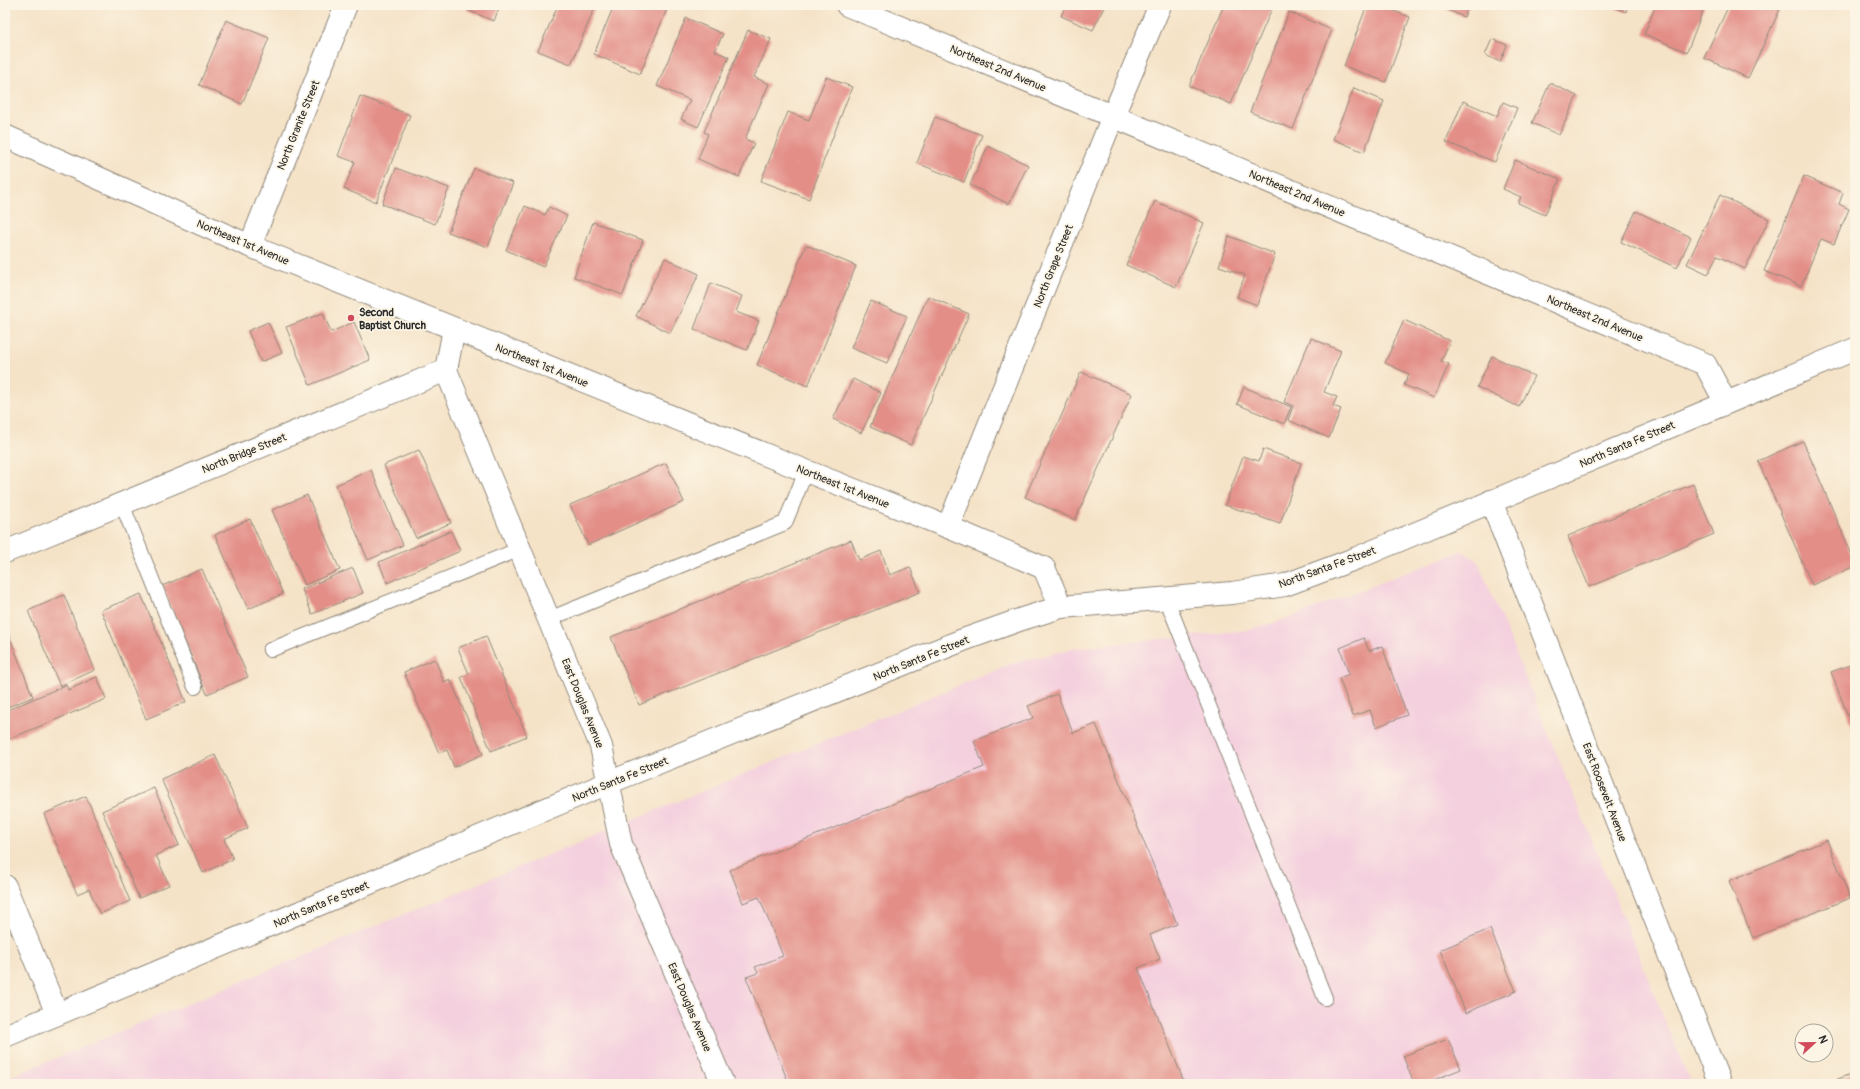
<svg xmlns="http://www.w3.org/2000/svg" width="1860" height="1089" viewBox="0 0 1860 1089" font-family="Pangolin,sans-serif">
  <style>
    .built { fill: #f4cfde }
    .building { fill: #e38f88 }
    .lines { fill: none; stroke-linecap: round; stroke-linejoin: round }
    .service-casing { stroke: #90877a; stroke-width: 16 }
    .minor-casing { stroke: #90877a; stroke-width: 24 }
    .tertiary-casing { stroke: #90877a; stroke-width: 24 }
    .service { stroke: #fff; stroke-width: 14 }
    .minor { stroke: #fff; stroke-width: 22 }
    .tertiary { stroke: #fff; stroke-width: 22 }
    .poi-dot { fill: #d1495b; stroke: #fcf5e5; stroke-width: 1.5 }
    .labels { text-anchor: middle; stroke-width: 3.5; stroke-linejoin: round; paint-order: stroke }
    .street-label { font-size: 11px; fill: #2b2b2b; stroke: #fcf5e5 }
    .poi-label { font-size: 11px; font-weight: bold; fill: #2b2b2b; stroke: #fcf5e5; text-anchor: start }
  </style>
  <rect width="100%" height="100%" fill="#fcf5e5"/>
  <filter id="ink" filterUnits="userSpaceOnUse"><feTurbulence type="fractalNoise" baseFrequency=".025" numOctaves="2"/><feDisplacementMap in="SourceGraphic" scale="8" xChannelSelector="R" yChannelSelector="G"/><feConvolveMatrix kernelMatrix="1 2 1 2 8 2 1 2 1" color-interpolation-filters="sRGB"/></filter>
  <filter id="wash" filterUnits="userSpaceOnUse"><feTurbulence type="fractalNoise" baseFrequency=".012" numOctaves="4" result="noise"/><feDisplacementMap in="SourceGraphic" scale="16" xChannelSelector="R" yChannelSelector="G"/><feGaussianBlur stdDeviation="0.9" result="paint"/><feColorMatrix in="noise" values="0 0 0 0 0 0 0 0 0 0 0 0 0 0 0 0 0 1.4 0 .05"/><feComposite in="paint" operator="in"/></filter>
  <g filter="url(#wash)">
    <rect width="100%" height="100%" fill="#f5e3c8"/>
    <polygon class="built" points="1462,551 1478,561 1691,1084 5,1084 5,1079 1011,664 1076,648 1248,630 1287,619"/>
    <g id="blocks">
      <g class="building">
        <polygon points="469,5 500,5 494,21 467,10"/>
        <polygon points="558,5 596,5 571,64 538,51"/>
        <polygon points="614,5 658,5 667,9 640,74 594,54"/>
        <polygon points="1066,5 1105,5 1093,30 1061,16"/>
        <polygon points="1224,5 1273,6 1231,104 1189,86"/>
        <polygon points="1367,5 1378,5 1410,17 1386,82 1344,66"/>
        <polygon points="1436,5 1469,5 1464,17"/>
        <polygon points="1607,5 1628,5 1626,12"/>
        <polygon points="1656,5 1705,5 1687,52 1644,34"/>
        <polygon points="1729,5 1782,5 1748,78 1704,58"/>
        <polygon points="1289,12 1332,30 1293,129 1250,112"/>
        <polygon points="686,18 723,34 715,51 729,57 698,127 681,119 690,100 657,86"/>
        <polygon points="226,20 269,38 242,104 199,85"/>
        <polygon points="748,30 771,39 754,77 769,84 745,139 754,143 739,177 698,159 708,134 704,132"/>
        <polygon points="1492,39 1507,45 1500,62 1485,55"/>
        <polygon points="826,77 852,87 809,199 761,181 788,112 809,120"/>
        <polygon points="1550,83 1577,96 1559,135 1532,123"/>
        <polygon points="1354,88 1384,101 1364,152 1333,139"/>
        <polygon points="360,96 410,115 376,202 344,189 355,162 338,156"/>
        <polygon points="1463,101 1497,116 1503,102 1517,108 1495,162 1446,142"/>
        <polygon points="935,117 982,135 964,182 917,163"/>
        <polygon points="988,146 1028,165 1009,204 970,185"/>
        <polygon points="1515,160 1560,179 1545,215 1518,203 1521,197 1503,189"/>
        <polygon points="396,168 449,188 435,224 382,204"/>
        <polygon points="474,168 513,183 488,247 448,232"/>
        <polygon points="1804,176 1843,193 1839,204 1849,209 1834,244 1821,239 1801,286 1764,271"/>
        <polygon points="1720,195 1769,219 1745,269 1717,256 1708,274 1687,264"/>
        <polygon points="1155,201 1204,223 1176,287 1126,265"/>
        <polygon points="525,206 545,215 549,207 567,216 543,267 506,250"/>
        <polygon points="1636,211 1691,237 1677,268 1621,242"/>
        <polygon points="593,222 643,240 623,295 574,277"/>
        <polygon points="1229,236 1275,254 1257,305 1237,297 1245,275 1219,266"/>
        <polygon points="806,245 856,266 808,386 757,365"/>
        <polygon points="665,258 699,274 670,333 636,316"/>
        <polygon points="711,283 742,296 736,312 759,321 747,350 694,329"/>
        <polygon points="928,296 969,314 911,445 870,427"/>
        <polygon points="871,301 907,316 887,363 851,348"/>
        <polygon points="323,313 331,332 354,322 370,360 310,385 286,327"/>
        <polygon points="1404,320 1450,341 1441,361 1449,364 1434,398 1404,385 1409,374 1385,363"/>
        <polygon points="268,322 282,353 261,362 248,331"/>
        <polygon points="1311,338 1341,351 1324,392 1337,397 1333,406 1341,409 1329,438 1288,420 1293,406 1284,402"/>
        <polygon points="1492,356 1534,376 1519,407 1477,387"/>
        <polygon points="1081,372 1132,394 1075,520 1025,497"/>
        <polygon points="853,379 881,393 861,433 833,419"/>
        <polygon points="1244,387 1291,407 1284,424 1237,404"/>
        <polygon points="1803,441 1855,562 1855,566 1812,585 1758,461"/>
        <polygon points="1263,449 1301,463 1280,524 1225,505 1243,456 1259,461"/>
        <polygon points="419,450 451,523 416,538 384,465"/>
        <polygon points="666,463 684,502 588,545 570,505"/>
        <polygon points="371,470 403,545 368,560 336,485"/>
        <polygon points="1693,484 1714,534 1589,587 1568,536"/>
        <polygon points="307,495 340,570 305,585 272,510"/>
        <polygon points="250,519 283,594 248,609 215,535"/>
        <polygon points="451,531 460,551 387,583 379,562"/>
        <polygon points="851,540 859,560 881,551 890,575 910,567 920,592 639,705 611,637"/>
        <polygon points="353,568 363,593 312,614 302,589"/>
        <polygon points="202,569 248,677 207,694 162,586"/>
        <polygon points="141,594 186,702 146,719 101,610"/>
        <polygon points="64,595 95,670 60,686 28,611"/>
        <polygon points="5,625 33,697 5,708"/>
        <polygon points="486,636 527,736 491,751 461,677 469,674 458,648"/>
        <polygon points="1364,638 1369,651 1382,646 1407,715 1376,727 1370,710 1353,716 1339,678 1349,674 1340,648"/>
        <polygon points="435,659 444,682 450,679 483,754 454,767 447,750 439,753 404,672"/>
        <polygon points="1855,663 1855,734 1831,672"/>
        <polygon points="97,677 106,699 9,739 5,729 5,711 66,685 68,690"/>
        <polygon points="1057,694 1073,733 1096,724 1177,924 1150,935 1160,959 1138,968 1185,1084 789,1084 746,977 758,973 755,967 783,956 759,897 743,903 730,870 984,767 974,741 1033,718 1028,706"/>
        <polygon points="215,755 248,828 224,839 233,859 203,873 161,779"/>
        <polygon points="154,788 179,845 156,855 169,885 139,898 102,811"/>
        <polygon points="86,796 130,901 100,914 89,889 77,894 44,814"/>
        <polygon points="1827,840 1850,898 1753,938 1729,881"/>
        <polygon points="1490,929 1516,991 1466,1013 1440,950"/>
        <polygon points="1448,1039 1461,1069 1424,1084 1414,1084 1403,1056"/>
        <polygon points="1855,1072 1855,1084 1826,1084"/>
      </g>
    </g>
  </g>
  <g filter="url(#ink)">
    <use href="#blocks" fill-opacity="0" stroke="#90877a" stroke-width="1"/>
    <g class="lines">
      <defs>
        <g id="service">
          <polyline points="122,504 195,687"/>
          <polyline points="1166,598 1325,998"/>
          <polyline points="549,619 785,523 806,471"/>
          <polyline points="270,650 520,549"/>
        </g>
        <g id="minor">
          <polyline points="847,5 1705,364 1726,403"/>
          <polyline points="5,136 250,246 806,471 948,527 1044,568 1061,607"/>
          <polyline points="250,246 346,5"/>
          <polyline points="446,370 601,746 621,844 723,1084"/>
          <polyline points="948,527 1113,116 1160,5"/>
          <polyline points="5,552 446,370 454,329"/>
          <polyline points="5,886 57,1014"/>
        </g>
        <g id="tertiary">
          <polyline points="1491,501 1720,1084"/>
          <polyline points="5,1036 608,783 963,640 1022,619 1061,607 1232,593 1285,585 1357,558 1855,349"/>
        </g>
      </defs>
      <use href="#service" class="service-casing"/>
      <use href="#minor" class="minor-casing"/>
      <use href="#tertiary" class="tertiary-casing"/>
      <use href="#service" class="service"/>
      <use href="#minor" class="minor"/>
      <use href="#tertiary" class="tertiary"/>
    </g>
  </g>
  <circle class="poi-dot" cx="351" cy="318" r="4"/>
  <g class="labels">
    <g class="street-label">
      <text transform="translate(998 68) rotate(23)" y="4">Northeast 2nd Avenue</text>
      <text transform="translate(298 125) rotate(-68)" y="4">North Granite Street</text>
      <text transform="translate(1297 193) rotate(23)" y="4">Northeast 2nd Avenue</text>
      <text transform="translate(243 242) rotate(23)" y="4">Northeast 1st Avenue</text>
      <text transform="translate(1053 266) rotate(-68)" y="4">North Grape Street</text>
      <text transform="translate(1595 318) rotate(23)" y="4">Northeast 2nd Avenue</text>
      <text transform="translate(542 365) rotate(22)" y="4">Northeast 1st Avenue</text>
      <text transform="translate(1627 444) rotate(-23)" y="4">North Santa Fe Street</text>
      <text transform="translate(244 453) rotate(-22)" y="4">North Bridge Street</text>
      <text transform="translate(843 486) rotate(22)" y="4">Northeast 1st Avenue</text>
      <text transform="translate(1327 567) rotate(-20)" y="4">North Santa Fe Street</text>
      <text transform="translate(921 658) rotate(-22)" y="4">North Santa Fe Street</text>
      <text transform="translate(583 703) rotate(68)" y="4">East Douglas Avenue</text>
      <text transform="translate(620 779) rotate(-22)" y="4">North Santa Fe Street</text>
      <text transform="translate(1605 792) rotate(69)" y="4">East Roosevelt Avenue</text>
      <text transform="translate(321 904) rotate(-23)" y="4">North Santa Fe Street</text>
      <text transform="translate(690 1007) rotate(67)" y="4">East Douglas Avenue</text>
    </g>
    <g class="poi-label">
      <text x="359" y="316">Second<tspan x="359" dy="13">Baptist Church</tspan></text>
    </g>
  </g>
  <rect width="1860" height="1089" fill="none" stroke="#fcf5e5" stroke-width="20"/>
  <g transform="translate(1814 1043) rotate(68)"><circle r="19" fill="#fcf5e5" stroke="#a8a49b"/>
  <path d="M0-3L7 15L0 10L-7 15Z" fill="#d1495b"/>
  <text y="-6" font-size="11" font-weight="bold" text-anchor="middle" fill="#2b2b2b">N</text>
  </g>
</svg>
